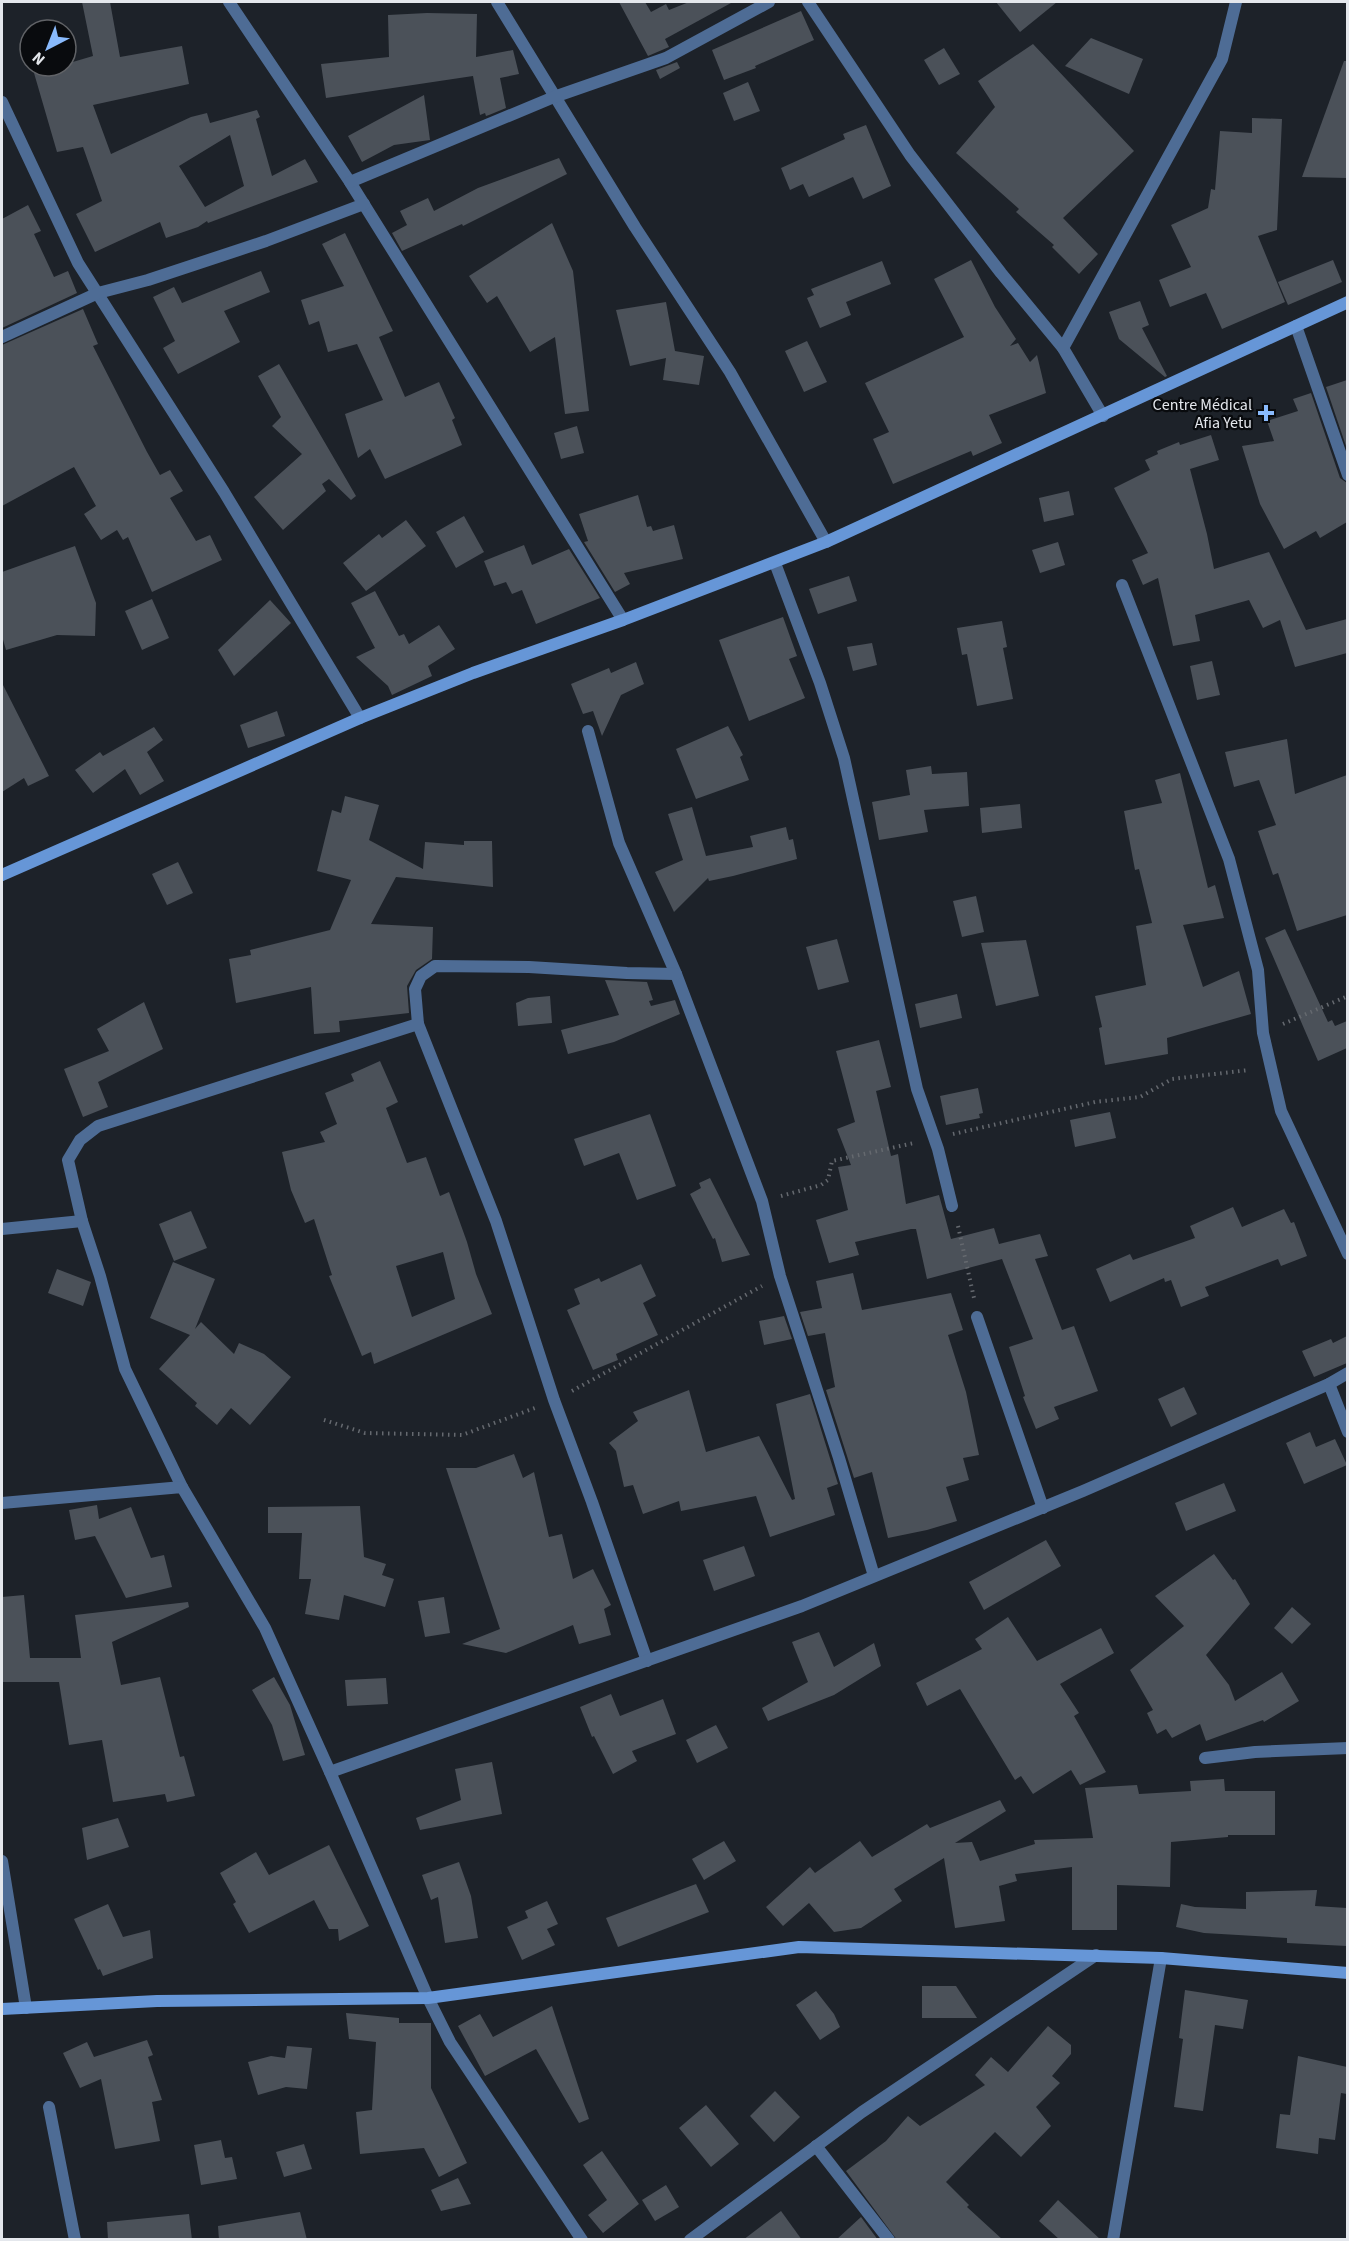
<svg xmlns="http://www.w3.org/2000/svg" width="1349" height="2241" viewBox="0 0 1349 2241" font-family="'Source Sans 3',sans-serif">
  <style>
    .building { fill: #4b5159; fill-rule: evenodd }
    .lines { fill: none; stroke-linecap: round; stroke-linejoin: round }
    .path { stroke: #65696f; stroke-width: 4; stroke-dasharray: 1.5 4.5; stroke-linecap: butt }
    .street { stroke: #4e6c95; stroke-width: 12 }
    .secondary { stroke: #6696d7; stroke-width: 12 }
    .poi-dot { fill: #89bafc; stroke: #090b0e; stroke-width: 2 }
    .labels { text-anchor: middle; stroke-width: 4.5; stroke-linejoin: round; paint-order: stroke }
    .poi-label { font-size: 16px; fill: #e4e7ec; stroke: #090b0e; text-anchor: end }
  </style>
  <rect width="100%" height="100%" fill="#1d2229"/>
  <g class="building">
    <path d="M 82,2 L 110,2 L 120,57 L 182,46 L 189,84 L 93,105 L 111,154 L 191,117 L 207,113 L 210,123 L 257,110 L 260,117 L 256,119 L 272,176 L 305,159 L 318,182 L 208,223 L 207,221 L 198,227 L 166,238 L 160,222 L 95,252 L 76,214 L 102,201 L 83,147 L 57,152 L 34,73 L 66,66 L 66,64 L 93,56 ZM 230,135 L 244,186 L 205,207 L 179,166 Z"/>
    <polygon points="619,2 645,2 651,12 666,4 669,10 689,2 731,3 665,39 669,47 648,56"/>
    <polygon points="996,2 1057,2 1020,32"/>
    <polygon points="801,11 814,40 755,66 756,68 724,80 712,50"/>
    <polygon points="427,13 477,14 476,57 513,50 519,74 500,78 506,108 489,115 486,116 485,113 480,115 473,76 326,98 321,64 389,57 388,15"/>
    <polygon points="1091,38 1143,59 1129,94 1065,66"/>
    <polygon points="1033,44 1134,151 1063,218 1098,254 1079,274 1052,247 1054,245 1016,212 1019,209 956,153 995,107 978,81"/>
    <polygon points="944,48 960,74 939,85 924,60"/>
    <polygon points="1344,61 1347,61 1347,178 1302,177"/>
    <polygon points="677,62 680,68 660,79 656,70"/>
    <polygon points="748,82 760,111 734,121 723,93"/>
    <polygon points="424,95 430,140 394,145 362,162 348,136"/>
    <polygon points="1252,118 1282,119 1277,230 1258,236 1285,302 1222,329 1206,293 1170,307 1159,280 1191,267 1171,225 1208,208 1211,189 1215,190 1220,131 1252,133"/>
    <polygon points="866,125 891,186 863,199 853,177 809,197 803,184 790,190 781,168 845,139 843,134"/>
    <polygon points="559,158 567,174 463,226 462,224 402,251 392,233 407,225 400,211 428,198 434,211 478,188"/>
    <polygon points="28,205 41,231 34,234 54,277 68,271 77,293 2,328 2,219"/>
    <polygon points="552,223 573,271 589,411 565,414 555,337 530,352 497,296 487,303 469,276"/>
    <polygon points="345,233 393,331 379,337 405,397 439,382 455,418 452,420 462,445 385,479 370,449 358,458 345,414 383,400 357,344 328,352 319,321 309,325 301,300 344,286 322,244"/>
    <polygon points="971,260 995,307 1016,339 1010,346 1018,343 1030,362 1037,355 1046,393 989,415 1002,443 973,456 971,451 893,484 873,439 889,432 865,383 964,337 934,279"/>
    <polygon points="1333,260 1342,282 1288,305 1278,282"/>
    <polygon points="882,261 891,284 846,302 851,315 820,328 807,298 814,295 811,289"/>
    <polygon points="261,271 270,292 224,311 240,342 178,374 163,348 175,341 153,297 174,287 182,303"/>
    <polygon points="1140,301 1149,325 1142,328 1167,376 1165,377 1119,339 1109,312"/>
    <polygon points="666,302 675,351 704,356 699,385 663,380 666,358 630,366 616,310"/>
    <polygon points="83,309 98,344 93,346 147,452 160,475 170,470 183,491 170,498 196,541 210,535 222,560 152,592 128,537 123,540 117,530 101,540 84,514 96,506 74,467 2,506 2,345"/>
    <polygon points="807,341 827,382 804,392 785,351"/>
    <polygon points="279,364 356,496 351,500 329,479 322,484 326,491 283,530 254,497 302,454 272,426 281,417 258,376"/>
    <polygon points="1347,380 1347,449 1326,387"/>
    <polygon points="1311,393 1340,478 1347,483 1347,522 1320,538 1316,531 1284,549 1260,504 1242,446 1274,441 1267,421 1298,411 1293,399"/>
    <polygon points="577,426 584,453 561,459 554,433"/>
    <polygon points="1211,435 1219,460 1190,469 1207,534 1214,569 1269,552 1306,630 1347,619 1347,653 1295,667 1280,620 1263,628 1249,600 1195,615 1200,641 1173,646 1158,578 1143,585 1132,560 1148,553 1114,488 1150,470 1145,460 1158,454 1157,451 1179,442 1180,445"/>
    <polygon points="1069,491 1074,515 1044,522 1039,498"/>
    <polygon points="638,495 647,527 651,526 653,531 674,525 683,559 624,573 630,584 615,592 584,542 588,541 579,514"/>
    <polygon points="464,516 484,552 456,568 436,532"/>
    <polygon points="406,520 426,546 366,591 343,563 379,534 382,538"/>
    <polygon points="1058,542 1065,565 1040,573 1032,550"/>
    <polygon points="524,545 532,565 569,549 600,598 536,624 522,590 512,594 506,582 494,586 484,561"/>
    <polygon points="75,546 96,603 95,636 57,635 6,650 2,636 2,572"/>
    <polygon points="849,576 857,601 818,614 809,589"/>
    <polygon points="375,591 399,636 404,634 409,644 439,625 455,649 428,666 432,676 392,695 388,686 356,657 375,648 351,603"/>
    <polygon points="152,599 169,638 142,650 125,611"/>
    <polygon points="270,600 291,623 234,676 218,650"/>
    <polygon points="783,617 797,656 789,659 805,698 749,721 719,640"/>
    <polygon points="1002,621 1007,647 1003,648 1013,699 977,706 967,654 962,655 957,628"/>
    <polygon points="872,643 877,665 853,671 847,647"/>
    <polygon points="1212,661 1220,695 1197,700 1190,666"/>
    <polygon points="636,662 644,684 621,695 602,736 593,711 583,714 571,684 609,668 611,673"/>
    <polygon points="2,683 49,776 28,786 24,778 2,792"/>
    <polygon points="277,711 285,736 248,748 240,725"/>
    <polygon points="728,726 743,755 740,757 749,780 696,799 676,749"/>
    <polygon points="154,727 163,740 147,752 164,781 140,795 125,769 93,793 75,770 100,752 103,756"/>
    <polygon points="1287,739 1295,794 1347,775 1347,915 1297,931 1278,873 1273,875 1258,831 1276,825 1259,780 1234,787 1225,752"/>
    <polygon points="931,766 932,774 967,772 969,806 924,810 928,832 879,840 872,802 910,795 906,770"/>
    <polygon points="1180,773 1208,888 1215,885 1224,918 1183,925 1203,987 1239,971 1251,1014 1167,1038 1168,1054 1105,1065 1099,1028 1102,1027 1095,996 1146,985 1136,926 1152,923 1139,869 1135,870 1124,811 1162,803 1155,780"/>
    <polygon points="345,796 379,805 369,840 423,869 425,842 464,845 464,841 492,841 493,887 396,877 371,924 433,927 432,959 416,970 407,986 409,1013 339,1021 340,1032 314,1034 311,987 236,1003 229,959 251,955 250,950 330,930 351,880 317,871 332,810 341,813"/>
    <polygon points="1020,804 1022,828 982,833 980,808"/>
    <polygon points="692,807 706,856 753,847 750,836 786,827 789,840 793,839 797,859 733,876 709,881 708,878 674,912 655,872 683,860 668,814"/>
    <polygon points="178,862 193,893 167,905 152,874"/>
    <polygon points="976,896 984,932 962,937 953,901"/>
    <polygon points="1285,929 1328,1022 1332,1020 1335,1026 1347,1021 1347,1048 1318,1061 1265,938"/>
    <polygon points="837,939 849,982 818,990 806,947"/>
    <polygon points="1026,940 1039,996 996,1006 981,943"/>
    <polygon points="605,980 647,982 653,1000 649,1001 651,1006 675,1000 680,1014 614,1042 568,1054 561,1030 619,1015"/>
    <polygon points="957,994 962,1018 920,1028 915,1004"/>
    <polygon points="550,996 552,1023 518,1026 516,1003 528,998"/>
    <polygon points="144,1002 163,1049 98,1082 108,1107 83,1117 64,1069 109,1051 97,1029"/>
    <polygon points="879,1040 891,1087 876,1091 891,1156 898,1154 906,1204 939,1195 951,1239 994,1228 999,1244 1040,1234 1048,1256 1035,1259 1062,1330 1074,1326 1098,1391 1054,1407 1059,1419 1036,1429 1023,1397 1025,1396 1009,1347 1033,1339 1002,1259 927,1279 916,1229 911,1229 855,1242 859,1255 829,1263 816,1220 848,1210 838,1167 851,1165 837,1129 855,1122 836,1051"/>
    <path d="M 380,1061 L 398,1102 L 386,1108 L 407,1163 L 426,1157 L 440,1196 L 449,1192 L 467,1242 L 476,1274 L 492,1314 L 374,1364 L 371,1352 L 362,1356 L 329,1276 L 332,1275 L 314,1219 L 305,1223 L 291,1190 L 282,1152 L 325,1142 L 320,1132 L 337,1124 L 325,1093 L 354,1081 L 351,1074 ZM 443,1252 L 455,1299 L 412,1317 L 396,1266 Z"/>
    <polygon points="978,1088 983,1113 979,1114 980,1118 946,1125 940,1096"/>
    <polygon points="1110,1112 1116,1138 1075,1147 1070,1120"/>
    <polygon points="650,1114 676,1186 637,1200 619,1153 584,1166 574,1139"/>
    <polygon points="710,1178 735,1227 750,1255 722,1262 715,1238 713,1239 690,1194 701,1188 699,1183"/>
    <polygon points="1233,1207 1242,1227 1284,1209 1291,1223 1294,1222 1307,1256 1281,1266 1278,1259 1205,1287 1209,1296 1181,1307 1171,1280 1165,1282 1164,1278 1110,1302 1096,1269 1130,1254 1133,1260 1195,1238 1190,1226"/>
    <polygon points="191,1211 207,1248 174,1261 159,1224"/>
    <polygon points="173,1262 215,1279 195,1329 201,1322 234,1354 239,1343 264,1354 291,1377 250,1425 231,1408 217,1425 195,1406 197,1403 159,1369 190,1335 150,1318"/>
    <polygon points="641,1264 656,1296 643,1303 658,1335 616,1354 618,1360 593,1370 567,1310 580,1304 574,1289 599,1278 601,1282"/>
    <polygon points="57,1269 91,1282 83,1306 48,1293"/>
    <polygon points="853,1273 862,1310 951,1293 963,1330 948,1335 966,1392 979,1455 963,1458 969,1480 946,1487 957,1521 927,1530 888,1538 872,1472 854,1478 826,1390 835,1387 825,1333 808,1336 800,1312 822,1308 816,1281"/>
    <polygon points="784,1316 792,1339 764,1345 759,1321"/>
    <polygon points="1347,1336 1347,1363 1314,1377 1302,1351 1331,1339 1333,1343"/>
    <polygon points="1184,1387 1197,1414 1171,1427 1158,1399"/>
    <polygon points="689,1390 706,1452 759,1436 792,1500 795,1499 776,1404 810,1394 838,1484 827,1488 835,1515 770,1537 756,1496 681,1511 679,1501 643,1514 633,1485 624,1487 616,1451 609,1443 638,1421 633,1412"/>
    <polygon points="1310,1432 1316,1447 1335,1439 1347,1465 1304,1484 1286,1443"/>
    <polygon points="514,1454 523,1478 534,1472 549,1537 562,1534 573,1579 593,1569 611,1605 604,1609 611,1635 579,1644 573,1625 506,1653 462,1644 500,1629 446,1468 476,1468"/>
    <polygon points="1224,1483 1236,1511 1186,1531 1175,1503"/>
    <polygon points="97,1505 99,1519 131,1507 151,1558 164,1555 172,1587 126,1598 95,1536 75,1540 69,1510"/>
    <polygon points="360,1506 364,1557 386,1564 382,1575 394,1579 385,1607 344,1595 339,1620 305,1614 311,1579 299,1579 302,1533 268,1533 268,1507"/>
    <polygon points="1046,1540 1061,1566 984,1610 969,1582"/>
    <polygon points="744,1546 755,1576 714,1591 703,1560"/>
    <polygon points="1214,1554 1233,1580 1235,1579 1250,1604 1206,1655 1229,1685 1235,1701 1282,1672 1299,1701 1264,1722 1263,1720 1206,1741 1200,1724 1172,1738 1166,1729 1157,1734 1147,1713 1153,1710 1130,1670 1184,1626 1155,1596"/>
    <polygon points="24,1595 30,1658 81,1658 75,1615 188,1602 189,1607 112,1642 121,1685 160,1677 180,1757 184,1756 195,1796 167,1802 165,1794 113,1802 102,1740 69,1745 59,1682 2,1682 2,1597"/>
    <polygon points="444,1597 450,1633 425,1637 418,1601"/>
    <polygon points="1292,1607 1311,1624 1292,1644 1274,1628"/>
    <polygon points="1008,1617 1037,1661 1101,1628 1114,1653 1060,1684 1079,1713 1074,1716 1106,1772 1080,1785 1071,1770 1033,1794 1021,1776 1015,1780 960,1689 927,1706 916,1683 982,1649 975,1639"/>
    <polygon points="819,1632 834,1667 874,1643 881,1666 834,1695 768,1721 762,1708 808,1682 792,1642"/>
    <polygon points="274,1677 290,1705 305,1755 283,1761 272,1725 252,1690"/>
    <polygon points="386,1678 388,1704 347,1706 345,1680"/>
    <polygon points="611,1694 620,1716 663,1699 676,1734 632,1751 637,1761 613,1774 594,1736 592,1737 580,1707"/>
    <polygon points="716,1725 728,1748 697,1763 686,1740"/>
    <polygon points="492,1762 502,1814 420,1830 416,1818 461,1800 455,1769"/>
    <polygon points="1224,1779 1225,1791 1275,1791 1275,1835 1228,1835 1228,1837 1171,1842 1170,1887 1117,1885 1117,1930 1072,1930 1072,1867 1015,1874 1017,1881 999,1886 1005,1921 955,1928 944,1858 894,1889 902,1901 861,1928 834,1932 809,1903 783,1926 766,1907 810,1867 815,1873 860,1841 872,1857 927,1824 930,1828 1000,1800 1006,1811 955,1843 972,1842 980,1861 1035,1844 1034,1840 1093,1838 1085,1788 1137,1785 1139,1794 1191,1791 1190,1781"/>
    <polygon points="118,1818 129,1847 87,1860 82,1828"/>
    <polygon points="724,1841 736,1861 704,1880 692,1859"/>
    <polygon points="329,1845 369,1926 339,1941 338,1929 329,1929 314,1900 249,1933 233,1904 236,1902 220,1873 256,1852 269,1875"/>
    <polygon points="459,1862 471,1896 478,1938 445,1943 438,1897 431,1900 422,1875"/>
    <polygon points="696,1884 709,1912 618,1947 606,1918"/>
    <polygon points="1317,1890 1315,1906 1347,1908 1347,1946 1287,1943 1287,1938 1204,1933 1176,1927 1181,1904 1195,1907 1246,1909 1246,1892"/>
    <polygon points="547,1901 558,1924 547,1929 555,1945 522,1960 507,1927 528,1918 525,1911"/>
    <polygon points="108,1904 123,1937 150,1930 153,1958 103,1976 100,1969 98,1970 74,1919"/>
    <polygon points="922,1986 956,1986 977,2018 922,2018"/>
    <polygon points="1185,1990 1248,2000 1243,2029 1215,2025 1203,2111 1174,2107 1183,2039 1179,2038"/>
    <polygon points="816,1991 834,2014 840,2027 820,2040 796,2005"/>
    <polygon points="552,2006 589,2119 579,2123 536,2049 485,2076 458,2026 480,2014 493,2037"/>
    <polygon points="346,2013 399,2018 399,2023 431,2023 431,2088 467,2163 439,2177 424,2148 360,2154 356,2112 372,2110 376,2042 349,2039"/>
    <polygon points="1048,2026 1071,2045 1071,2054 1052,2076 1060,2083 1036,2107 1051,2126 1021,2157 995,2132 946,2182 969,2205 967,2207 1003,2240 897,2240 846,2171 886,2141 908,2116 920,2126 985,2085 975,2075 991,2057 1008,2072"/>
    <polygon points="147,2040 153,2055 148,2057 162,2100 152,2102 160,2141 115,2149 101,2079 80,2088 63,2053 87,2042 94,2057"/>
    <polygon points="287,2046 312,2048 307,2089 286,2087 258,2095 248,2062 271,2056 285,2058"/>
    <polygon points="1298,2056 1347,2067 1347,2094 1341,2093 1335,2140 1319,2138 1318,2154 1276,2148 1280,2114 1290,2115"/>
    <polygon points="775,2091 800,2117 774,2142 750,2116"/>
    <polygon points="706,2105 739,2144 711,2167 679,2128"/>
    <polygon points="221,2140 225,2158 232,2157 237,2179 201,2185 194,2145"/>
    <polygon points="304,2144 312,2169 284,2177 276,2152"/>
    <polygon points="602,2151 639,2204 603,2233 588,2215 607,2200 583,2165"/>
    <polygon points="458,2178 471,2204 441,2211 431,2190"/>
    <polygon points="666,2185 679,2207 655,2221 642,2200"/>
    <polygon points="1058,2200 1101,2240 1060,2240 1039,2221"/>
    <polygon points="781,2211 802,2240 743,2240"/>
    <polygon points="300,2212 307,2240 219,2240 218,2226"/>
    <polygon points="189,2214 192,2240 108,2240 107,2222"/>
    <polygon points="861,2217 878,2240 836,2240"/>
  </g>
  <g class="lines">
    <g class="path">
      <polyline points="1283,1024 1348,996"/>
      <polyline points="953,1134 1095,1102 1140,1097 1172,1079 1249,1070"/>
      <polyline points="781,1196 821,1185 828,1180 832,1161 914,1143"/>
      <polyline points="958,1226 974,1298"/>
      <polyline points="572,1391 762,1286"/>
      <polyline points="324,1420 365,1433 462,1435 535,1408"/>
    </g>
    <g class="street">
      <polyline points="229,2 350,182 623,620"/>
      <polyline points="497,2 635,227 730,372 826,542"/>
      <polyline points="808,2 910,155 1001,273 1063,348 1103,416"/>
      <polyline points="2,102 78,263 224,492 360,718"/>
      <polyline points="350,182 554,97 666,58 769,2"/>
      <polyline points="1296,326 1348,475"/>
      <polyline points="2,337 98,293 148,280 266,241 364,204"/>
      <polyline points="1063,348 1222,59 1236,2"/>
      <polyline points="775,563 820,683 844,758 917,1089 938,1149 952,1206"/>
      <polyline points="1122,585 1229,859 1258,970 1263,1033 1281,1111 1348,1254"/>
      <polyline points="588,731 619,843 676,974 762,1201 780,1276 839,1458 874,1576"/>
      <polyline points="418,1024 496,1221 554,1400 592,1502 647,1661"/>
      <polyline points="82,1221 68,1160 80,1140 98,1126 418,1024 415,989 421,976 435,966 529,967 627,973 676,974"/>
      <polyline points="2,1229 82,1221 100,1276 125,1369 182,1487"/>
      <polyline points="977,1317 1043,1508"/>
      <polyline points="1329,1384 1348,1432"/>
      <polyline points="2,1503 182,1487 265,1628 330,1772 428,1998 450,2042 582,2240"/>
      <polyline points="1205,1758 1255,1752 1348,1748"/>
      <polyline points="330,1772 802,1606 1083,1491 1329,1384 1348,1373"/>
      <polyline points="2,1861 26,2008"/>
      <polyline points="49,2107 75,2240"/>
      <polyline points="816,2146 889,2240"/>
      <polyline points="690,2240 862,2112 1096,1955"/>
      <polyline points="1113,2240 1161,1958"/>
    </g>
    <g class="secondary">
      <polyline points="2,875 360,718 473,673 623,620 826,542 1348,302"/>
      <polyline points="2,2009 157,2001 428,1998 799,1947 1161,1958 1348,1973"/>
    </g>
  </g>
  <path class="poi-dot" d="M1263 404h6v6h6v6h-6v6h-6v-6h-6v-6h6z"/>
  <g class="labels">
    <g class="poi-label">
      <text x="1252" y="410">Centre Médical<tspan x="1252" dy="18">Afia Yetu</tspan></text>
    </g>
  </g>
  <rect width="1349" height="2241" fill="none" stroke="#e4e7ec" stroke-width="6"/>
  <g transform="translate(48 48) rotate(222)"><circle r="28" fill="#090b0e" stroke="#616367" stroke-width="1.5"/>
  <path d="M0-4.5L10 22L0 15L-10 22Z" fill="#89bafc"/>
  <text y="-9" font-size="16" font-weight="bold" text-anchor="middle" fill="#e4e7ec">N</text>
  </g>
</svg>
